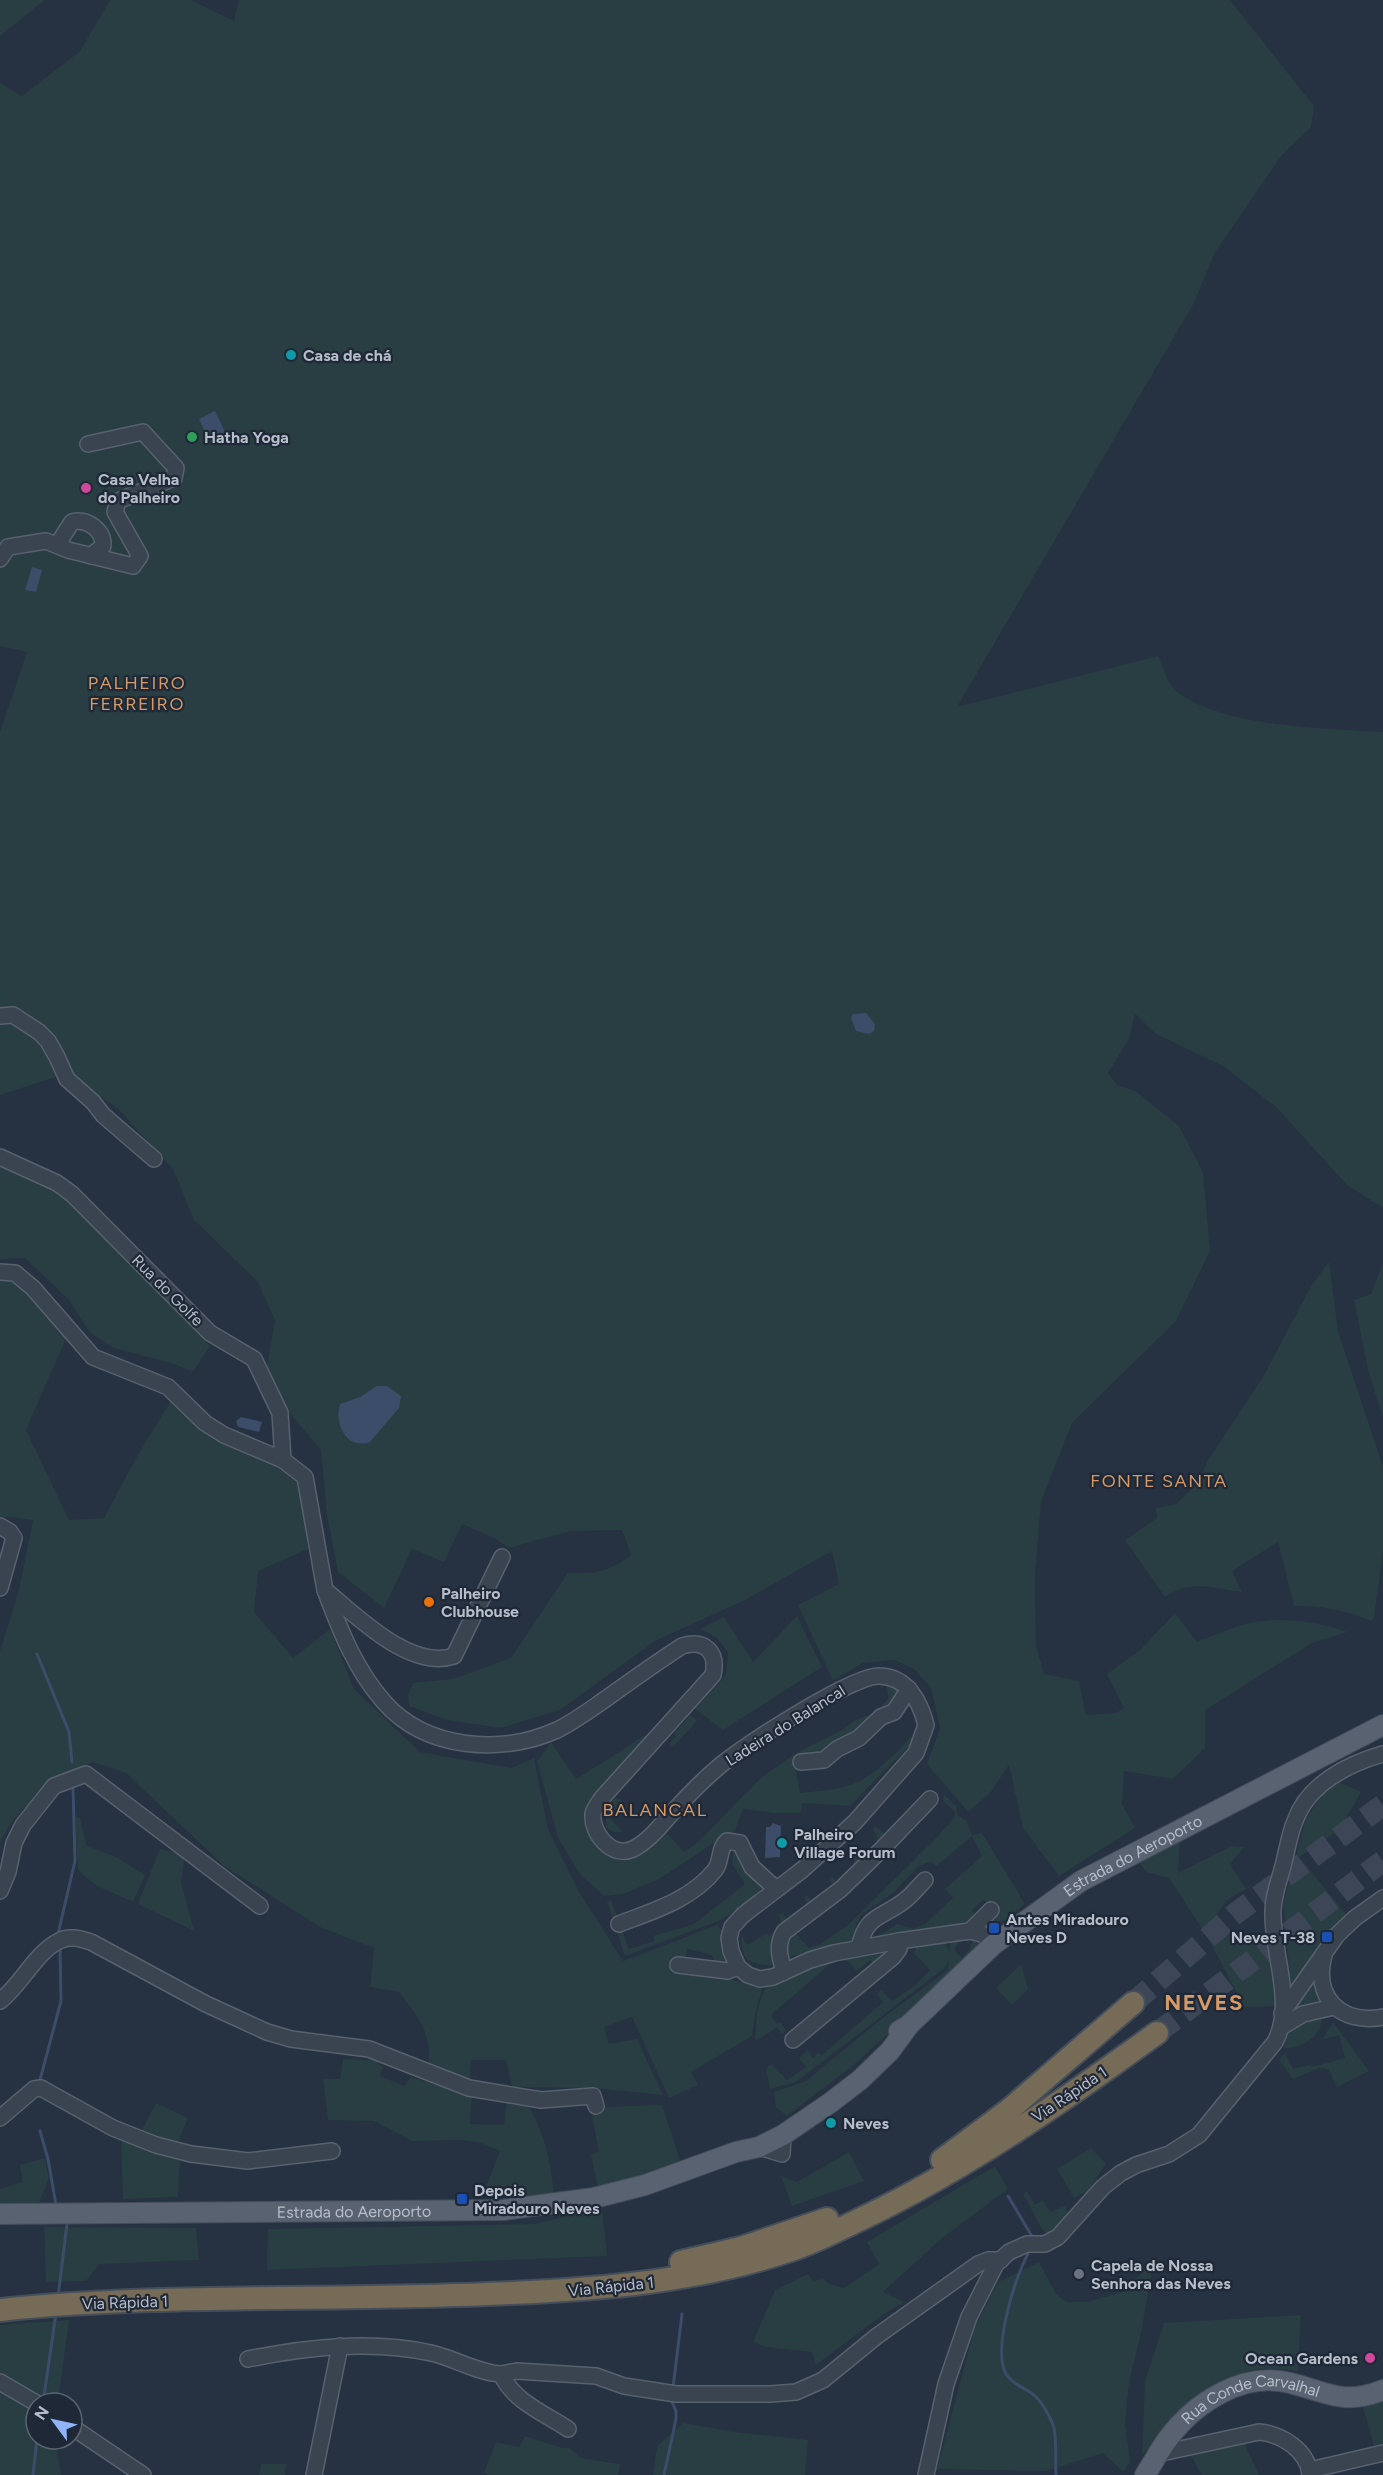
<svg xmlns="http://www.w3.org/2000/svg" width="1383" height="2475" viewBox="0 0 1383 2475" font-family="Figtree,sans-serif">
  <style>
    .green { fill: #283e42 }
    .water { fill: #3b4d69 }
    .lines { fill: none; stroke-linecap: round; stroke-linejoin: round }
    .stream { stroke: #3b4d69; stroke-width: 3 }
    .highway-tunnel { stroke: #3c4656; stroke-width: 22; stroke-dasharray: 22 11; stroke-linecap: butt }
    .minor-casing { stroke: #58616e; stroke-width: 18 }
    .major-casing { stroke: #444c5a; stroke-width: 22 }
    .highway-casing { stroke: #454e5b; stroke-width: 26 }
    .minor { stroke: #3a4350; stroke-width: 15 }
    .major { stroke: #586270; stroke-width: 20 }
    .highway { stroke: #766b57; stroke-width: 22 }
    .culture-dot { fill: #0f9aa8; stroke: #1f2836; stroke-width: 2 }
    .leisure-dot { fill: #2e9e5b; stroke: #1f2836; stroke-width: 2 }
    .hotel-dot { fill: #d1479c; stroke: #1f2836; stroke-width: 2 }
    .food-dot { fill: #e8710a; stroke: #1f2836; stroke-width: 2 }
    .transit-dot { fill: #1a4fb4; stroke: #1f2836; stroke-width: 2 }
    .worship-dot { fill: #6b7280; stroke: #1f2836; stroke-width: 2 }
    .labels { text-anchor: middle; stroke-width: 4.5; stroke-linejoin: round; paint-order: stroke }
    .poi-label { font-size: 16px; font-weight: bold; fill: #b7becb; stroke: #1f2836; text-anchor: start }
    .street-label { font-size: 16px; fill: #b7becb; stroke: #1f2836 }
    .neighbourhood-label { font-size: 18px; letter-spacing: 1.5px; fill: #d59a67; stroke: #1f2836 }
    .district-label { font-size: 22px; font-weight: bold; letter-spacing: 1.5px; fill: #d59a67; stroke: #1f2836 }
  </style>
  <rect width="100%" height="100%" fill="#263141"/>
  <g class="green">
    <polygon points="0,0 45,0 0,36"/>
    <path d="M 110,0 L 191,0 L 234,21 L 239,0 L 1230,0 L 1314,106 L 1311,127 L 1282,155 L 1215,252 L 1194,303 L 957,707 L 1158,656 C 1163,665 1167,682 1174,689 C 1216,727 1328,729 1383,732 L 1383,1208 L 1347,1185 L 1276,1107 L 1223,1066 L 1156,1034 L 1135,1014 L 1129,1039 L 1108,1073 L 1118,1086 L 1134,1090 L 1179,1126 L 1203,1172 L 1210,1251 L 1176,1321 L 1072,1423 L 1041,1501 L 1035,1573 L 1036,1645 L 1044,1674 L 1079,1681 L 1086,1715 L 1116,1713 L 1124,1708 L 1107,1674 L 1140,1650 L 1175,1613 L 1197,1642 C 1215,1635 1235,1626 1254,1622 C 1284,1617 1319,1622 1347,1632 L 1312,1643 L 1205,1710 L 1205,1748 L 1173,1779 L 1124,1771 L 1122,1804 L 1135,1828 L 1059,1876 L 1023,1828 L 1009,1765 L 990,1793 L 968,1812 L 927,1764 L 940,1728 L 931,1688 L 914,1669 L 894,1660 L 863,1663 L 833,1681 L 798,1605 L 839,1584 L 832,1551 L 745,1600 L 655,1641 L 560,1710 L 501,1728 L 447,1720 L 409,1706 L 408,1695 L 413,1683 L 453,1679 L 511,1658 L 568,1573 C 595,1574 610,1572 631,1555 L 622,1530 L 570,1531 L 509,1548 L 494,1538 L 462,1524 L 444,1562 L 412,1549 L 384,1608 L 338,1572 L 327,1515 L 321,1450 L 282,1404 L 266,1372 L 275,1320 L 257,1281 L 194,1220 L 173,1169 L 118,1109 L 68,1073 L 0,1095 L 0,732 L 27,652 L 0,646 L 0,83 L 22,96 L 80,51 Z"/>
    <polygon points="0,1163 67,1194 210,1346 193,1372 174,1364 114,1348 90,1333 69,1300 25,1258 0,1259"/>
    <path d="M 1329,1262 L 1338,1331 L 1383,1467 L 1383,1550 L 1374,1618 L 1371,1621 C 1346,1610 1322,1606 1294,1606 L 1278,1542 L 1232,1571 L 1242,1592 C 1213,1588 1190,1579 1165,1597 L 1125,1540 L 1157,1518 L 1156,1508 L 1176,1504 L 1195,1486 L 1209,1459 L 1264,1375 L 1311,1286 Z"/>
    <polygon points="1383,1263 1383,1418 1368,1370 1354,1300 1371,1294"/>
    <path d="M 15,1274 L 68,1334 L 26,1430 L 69,1520 L 104,1518 L 136,1458 L 172,1399 L 300,1476 L 308,1549 L 258,1571 L 254,1612 L 293,1658 L 330,1629 L 354,1689 L 420,1752 L 512,1768 L 534,1758 L 548,1829 L 578,1890 L 623,1961 L 717,1925 L 725,1933 L 726,1963 L 723,1966 L 716,1964 L 712,1955 L 687,1949 L 686,1957 L 672,1961 L 673,1969 L 763,1986 L 755,2015 L 752,2036 L 691,2072 L 698,2085 L 669,2098 L 632,2017 L 604,2027 L 609,2044 L 637,2039 L 663,2095 L 593,2088 L 512,2087 L 506,2060 L 471,2060 L 470,2080 L 428,2067 C 433,2034 418,2017 399,1992 L 370,1987 L 374,1948 L 320,1927 L 224,1866 L 126,1773 L 92,1762 C 56,1784 16,1803 0,1844 L 0,1651 L 19,1590 L 33,1520 L 0,1516 L 0,1276 Z"/>
    <polygon points="797,1616 822,1667 723,1730 695,1709 726,1675 728,1652 716,1637 700,1629 724,1617 753,1662"/>
    <path d="M 887,1686 L 896,1687 L 901,1693 L 889,1708 L 822,1755 L 794,1760 L 800,1793 C 818,1791 839,1790 855,1783 C 880,1772 900,1748 919,1729 L 912,1751 L 907,1748 L 850,1806 L 803,1803 L 800,1813 L 774,1813 L 743,1809 L 735,1830 L 727,1835 L 719,1850 L 714,1843 L 659,1879 L 623,1894 L 604,1896 L 580,1874 L 558,1838 L 537,1761 L 551,1742 L 576,1779 L 657,1728 L 588,1806 L 588,1834 L 604,1852 L 643,1850 L 666,1832 L 684,1852 L 697,1843 L 762,1777 L 796,1753 L 842,1730 L 855,1720 L 875,1713 L 888,1699 Z"/>
    <polygon points="690,1715 697,1721 673,1747 669,1744 676,1736 674,1734"/>
    <polygon points="1333,1779 1361,1792 1339,1830 1299,1857 1347,1915 1291,1987 1283,1905 1306,1818"/>
    <path d="M 944,1794 L 956,1806 L 957,1815 L 966,1820 L 972,1835 L 982,1833 L 1025,1904 C 1012,1914 998,1929 982,1928 L 994,1908 L 984,1900 L 972,1910 L 978,1917 L 972,1923 L 875,1938 L 897,1924 L 914,1929 L 926,1923 L 953,1898 L 945,1889 L 982,1856 L 972,1836 L 937,1866 L 930,1862 L 919,1866 L 893,1893 L 861,1915 L 855,1927 L 860,1931 L 857,1939 L 790,1957 L 786,1948 L 791,1937 L 796,1934 L 809,1948 L 819,1945 L 848,1925 L 933,1841 L 954,1818 L 955,1812 L 943,1801 Z"/>
    <path d="M 615,1797 L 623,1801 L 610,1818 L 623,1832 C 596,1836 607,1809 615,1797 Z"/>
    <polygon points="75,1816 80,1818 87,1846 116,1857 145,1875 133,1902 97,1886 78,1871"/>
    <path d="M 875,1826 L 885,1834 L 887,1840 L 792,1924 L 776,1963 C 767,1968 756,1964 747,1960 L 742,1951 L 741,1934 L 747,1945 L 767,1933 L 769,1936 L 782,1924 L 778,1915 L 783,1913 L 787,1920 L 807,1905 L 804,1897 L 807,1895 L 811,1900 L 833,1886 L 829,1878 L 832,1876 L 836,1882 L 855,1868 L 854,1857 L 851,1853 L 854,1852 L 859,1856 C 871,1849 870,1852 878,1838 L 873,1829 Z"/>
    <polygon points="1180,1841 1178,1873 1232,1846 1244,1847 1230,1864 1246,1889 1227,1900 1217,1914 1234,1936 1271,1934 1277,2006 1244,2007 1208,1938 1169,1878 1146,1872 1139,1862"/>
    <polygon points="738,1845 766,1884 752,1899 721,1920 625,1956 607,1902 611,1900 629,1949 655,1941 653,1936 694,1924 745,1884 732,1864 733,1848"/>
    <polygon points="160,1849 185,1855 181,1883 194,1931 138,1904"/>
    <polygon points="964,1936 971,1938 968,1942 961,1938 954,1950 962,1958 970,1949 973,1938 978,1944 976,1949 910,2014 856,2063 787,2116 776,2107 774,2092 806,2081 885,2016 948,1970 949,1958 946,1967 796,2082 770,2089 766,2068 772,2064 787,2080 806,2067 799,2058 808,2050 813,2058 818,2053 822,2055 883,2002 877,1994 881,1990 892,2001 913,1987 930,1970 914,1953 917,1944 945,1942 949,1952 950,1943"/>
    <path d="M 888,1951 L 873,1964 L 870,1960 L 857,1971 L 845,1959 L 830,1964 L 771,2015 L 777,2024 L 780,2022 L 786,2030 L 782,2034 L 777,2028 L 755,2041 L 757,2011 L 765,1987 C 785,1984 799,1971 818,1965 C 841,1956 863,1952 888,1951 Z"/>
    <polygon points="1021,1964 1028,1989 1012,2005 996,1988"/>
    <polygon points="1313,1982 1325,2002 1293,2015 1291,2010"/>
    <path d="M 1321,2017 C 1324,2035 1300,2050 1284,2048 C 1284,2028 1303,2020 1321,2017 Z"/>
    <polygon points="1333,2022 1369,2071 1337,2087 1328,2069 1319,2068 1293,2079 1279,2060 1285,2053 1293,2069 1310,2065 1312,2067 1345,2058 1339,2035 1322,2040"/>
    <path d="M 343,2059 L 374,2060 L 383,2067 L 380,2076 L 404,2086 L 411,2077 L 472,2096 L 470,2124 L 504,2125 L 507,2100 L 530,2108 C 546,2139 550,2159 554,2194 L 512,2198 L 484,2192 L 500,2151 L 481,2143 L 461,2140 L 412,2141 L 374,2121 L 328,2120 L 323,2079 L 340,2079 Z"/>
    <polygon points="156,2103 188,2118 177,2145 141,2132"/>
    <polygon points="662,2105 681,2163 598,2188 591,2155 599,2151 591,2111 604,2107"/>
    <polygon points="121,2141 180,2160 178,2197 123,2199"/>
    <polygon points="1091,2148 1106,2164 1088,2191 1074,2198 1057,2169"/>
    <polygon points="849,2152 864,2181 792,2206 781,2176 797,2182"/>
    <polygon points="45,2158 49,2179 38,2205 0,2205 0,2189 23,2182 20,2165"/>
    <polygon points="995,2166 1008,2189 941,2239 883,2292 904,2302 884,2314 816,2365 812,2352 766,2347 753,2342 775,2290 808,2274 813,2281 823,2279 829,2284 844,2288 879,2264 867,2242"/>
    <polygon points="1027,2191 1035,2205 1043,2200 1050,2212 1065,2206 1071,2218 1067,2224 1048,2233 1043,2231 1023,2194"/>
    <polygon points="602,2208 607,2256 267,2270 268,2229 535,2224"/>
    <polygon points="44,2227 196,2228 199,2260 99,2264 86,2281 46,2282"/>
    <polygon points="1039,2262 1056,2294 1067,2302 1087,2302 1125,2291 1145,2269 1152,2268 1142,2329 1129,2382 1125,2423 1130,2462 1123,2472 1103,2453 1046,2471 937,2469 975,2327 998,2282"/>
    <path d="M 1301,2315 L 1298,2371 C 1284,2370 1264,2366 1251,2371 C 1208,2386 1169,2421 1142,2456 L 1145,2381 L 1164,2323 Z"/>
    <polygon points="69,2320 58,2403 51,2403 0,2372 0,2325"/>
    <polygon points="0,2389 36,2410 36,2439 55,2439 61,2475 0,2475"/>
    <polygon points="1383,2401 1383,2444 1374,2446 1363,2407"/>
    <polygon points="683,2423 734,2432 808,2440 805,2475 653,2475 657,2446"/>
    <polygon points="525,2436 562,2448 570,2448 581,2458 620,2464 618,2475 492,2475 484,2473 496,2442 519,2447"/>
    <polygon points="1244,2442 1259,2475 1202,2475 1191,2456"/>
    <polygon points="261,2464 286,2464 285,2475 259,2475"/>
  </g>
  <g class="water">
    <polygon points="215,411 228,438 212,446 199,419"/>
    <polygon points="32,567 42,570 36,592 25,590"/>
    <polygon points="866,1013 875,1024 874,1031 869,1034 856,1031 851,1018 853,1014"/>
    <path d="M 377,1386 L 387,1386 L 401,1396 L 399,1408 L 370,1442 C 347,1450 334,1425 340,1404 L 360,1397 Z"/>
    <polygon points="241,1417 262,1422 259,1432 238,1427 236,1421"/>
    <polygon points="773,1823 781,1826 780,1857 765,1858 766,1827 770,1827"/>
  </g>
  <g class="lines">
    <g class="stream">
      <polyline points="37,1654 69,1732 72,1762"/>
      <polyline points="58,1934 75,1861 73,1787"/>
      <polyline points="40,2080 61,2001 60,1946"/>
      <polyline points="40,2131 48,2159 56,2205"/>
      <polyline points="1008,2196 1033,2238"/>
      <path d="M 1031,2249 C 1016,2271 992,2350 1006,2374 C 1013,2385 1026,2388 1035,2396 C 1042,2402 1052,2420 1054,2428 C 1057,2442 1055,2461 1056,2475"/>
      <polyline points="58,2297 67,2224 65,2221"/>
      <polyline points="673,2388 682,2314"/>
      <polyline points="43,2403 56,2313"/>
      <polyline points="33,2475 37,2439"/>
      <polyline points="664,2475 676,2419 676,2411 672,2402"/>
    </g>
    <g class="highway-tunnel">
      <polyline points="1133,2003 1236,1913 1383,1805"/>
      <polyline points="1157,2033 1383,1861"/>
    </g>
    <defs>
      <g id="minor">
        <path d="M 57,545 L 72,522 C 87,518 104,530 103,546 L 91,556"/>
        <polyline points="0,559 8,547 46,541 68,550 133,566 140,556 115,512 118,501 174,478 176,468 143,432 88,444"/>
        <polyline points="0,1016 13,1015 39,1032 48,1041 57,1057 67,1079 93,1102 103,1115 154,1159"/>
        <polyline points="0,1157 57,1183 72,1194 210,1333 254,1359 280,1413 283,1460"/>
        <path d="M 0,1272 L 15,1273 L 33,1288 L 93,1357 L 168,1387 L 205,1423 L 224,1435 L 283,1460 L 305,1477 L 325,1590 C 356,1615 410,1671 454,1656 L 502,1557"/>
        <polyline points="0,1526 10,1532 14,1538 0,1588"/>
        <path d="M 325,1590 C 340,1630 355,1669 384,1702 C 426,1750 502,1755 557,1730 C 574,1722 591,1709 607,1698 C 632,1680 656,1663 682,1646 C 705,1639 718,1652 713,1675 L 602,1798 C 599,1803 594,1808 593,1814 C 591,1833 612,1859 633,1849 C 649,1841 661,1825 673,1812 C 688,1795 704,1779 722,1764 C 745,1745 854,1674 880,1676 C 907,1677 920,1701 926,1725 L 916,1753 L 855,1822 L 802,1870 L 743,1915 L 732,1927 L 729,1938 L 731,1951 L 738,1967 L 748,1975 L 760,1979 L 773,1977 L 810,1960 L 834,1953 L 899,1941 L 970,1931 L 982,1934 L 994,1944"/>
        <polyline points="801,1762 824,1760 837,1749 859,1738 881,1717 894,1712 909,1689"/>
        <polyline points="0,1891 8,1872 14,1843 23,1825 54,1786 86,1774 260,1906"/>
        <path d="M 619,1924 C 653,1911 691,1900 715,1870 C 722,1861 718,1849 727,1841 L 740,1843 L 752,1867 L 775,1888"/>
        <polyline points="970,1931 991,1910"/>
        <path d="M 859,1948 C 866,1915 880,1919 904,1901 C 912,1895 918,1887 925,1880"/>
        <path d="M 1324,1955 C 1313,1997 1340,2025 1383,2017"/>
        <polyline points="678,1965 728,1971 738,1967"/>
        <path d="M 784,1972 C 780,1957 776,1946 784,1932 L 841,1889 L 883,1848 L 930,1799"/>
        <path d="M 0,2001 C 21,1985 36,1952 59,1941 C 69,1935 81,1939 91,1942 L 206,2004 L 267,2032 L 291,2039 L 369,2049 L 469,2088 L 541,2100 L 593,2096 L 596,2106"/>
        <polyline points="1282,2013 1337,1935 1355,1918 1383,1898"/>
        <polyline points="1283,2026 1303,2014 1334,2007"/>
        <polyline points="793,2040 893,1957 899,1949 899,1941"/>
        <polyline points="0,2118 34,2089 41,2088 113,2128 156,2145 191,2154 248,2161 332,2151"/>
        <polyline points="759,2147 782,2154 783,2135"/>
        <path d="M 248,2359 C 308,2347 371,2340 431,2353 C 454,2358 478,2373 501,2374 C 514,2402 544,2413 568,2429"/>
        <polyline points="501,2374 517,2371 596,2376 624,2386 676,2394 770,2394 796,2392 823,2380 877,2336 978,2264 988,2260 1001,2260"/>
        <polyline points="0,2382 36,2403"/>
        <polyline points="72,2427 143,2475"/>
        <path d="M 1157,2454 L 1259,2432 C 1281,2434 1308,2450 1310,2475"/>
        <polyline points="1310,2470 1383,2453"/>
        <polyline points="314,2475 340,2346"/>
        <path d="M 926,2475 L 946,2384 L 969,2317 L 996,2264 L 1009,2252 L 1027,2244 L 1045,2244 L 1058,2237 L 1103,2187 L 1121,2173 L 1136,2165 L 1169,2154 L 1199,2135 L 1275,2042 C 1295,2004 1273,1956 1273,1915 C 1272,1899 1279,1881 1283,1866 C 1287,1851 1289,1835 1295,1821 C 1308,1784 1348,1764 1383,1754"/>
      </g>
      <g id="major">
        <path id="s1" d="M 899,2031 L 909,2025 L 994,1944 L 1081,1881 L 1383,1725"/>
        <path id="s2" d="M 0,2214 L 503,2210 L 594,2198 L 645,2185 L 736,2152 L 759,2147 L 783,2135 L 830,2103 L 860,2080 L 890,2051 L 909,2025"/>
        <path id="s3" d="M 1145,2475 C 1153,2463 1159,2451 1167,2440 C 1194,2403 1243,2371 1290,2383 C 1327,2392 1343,2406 1383,2390"/>
      </g>
      <g id="highway">
        <polyline points="942,2160 1009,2110 1133,2003"/>
        <polyline points="681,2262 741,2248 827,2219"/>
        <path d="M 0,2310 C 169,2292 340,2302 510,2293 C 604,2289 698,2281 788,2251 C 813,2243 838,2230 861,2219 C 966,2169 1063,2101 1157,2033"/>
      </g>
    </defs>
    <use href="#minor" class="minor-casing"/>
    <use href="#major" class="major-casing"/>
    <use href="#highway" class="highway-casing"/>
    <use href="#minor" class="minor"/>
    <use href="#major" class="major"/>
    <use href="#highway" class="highway"/>
  </g>
  <g class="culture-dot">
    <circle cx="291" cy="355" r="6"/>
    <circle cx="782" cy="1843" r="6"/>
    <circle cx="831" cy="2123" r="6"/>
  </g>
  <circle class="leisure-dot" cx="192" cy="437" r="6"/>
  <g class="hotel-dot">
    <circle cx="86" cy="488" r="6"/>
    <circle cx="1370" cy="2358" r="6"/>
  </g>
  <circle class="food-dot" cx="429" cy="1602" r="6"/>
  <g class="transit-dot">
    <rect x="988" y="1922" width="12" height="12" rx="3"/>
    <rect x="1321" y="1931" width="12" height="12" rx="3"/>
    <rect x="456" y="2193" width="12" height="12" rx="3"/>
  </g>
  <circle class="worship-dot" cx="1079" cy="2274" r="6"/>
  <g class="labels">
    <g class="poi-label">
      <text x="303" y="361">Casa de chá</text>
      <text x="204" y="443">Hatha Yoga</text>
      <text x="98" y="485">Casa Velha<tspan x="98" dy="18">do Palheiro</tspan></text>
      <text x="441" y="1599">Palheiro<tspan x="441" dy="18">Clubhouse</tspan></text>
      <text x="794" y="1840">Palheiro<tspan x="794" dy="18">Village Forum</tspan></text>
      <text x="1006" y="1925">Antes Miradouro<tspan x="1006" dy="18">Neves D</tspan></text>
      <text x="1315" y="1943" text-anchor="end">Neves T-38</text>
      <text x="843" y="2129">Neves</text>
      <text x="474" y="2196">Depois<tspan x="474" dy="18">Miradouro Neves</tspan></text>
      <text x="1091" y="2271">Capela de Nossa<tspan x="1091" dy="18">Senhora das Neves</tspan></text>
      <text x="1358" y="2364" text-anchor="end">Ocean Gardens</text>
    </g>
    <g class="street-label">
      <text transform="translate(168 1290) rotate(45)" y="6">Rua do Golfe</text>
      <text transform="translate(785 1725) rotate(-32)" y="6">Ladeira do Balancal</text>
      <text dy="6" stroke="none"><textPath href="#s1" startOffset="294">Estrada do Aeroporto</textPath></text>
      <text transform="translate(1069 2094) rotate(-34)" y="6">Via Rápida 1</text>
      <text dy="6" stroke="none"><textPath href="#s2" startOffset="354">Estrada do Aeroporto</textPath></text>
      <text transform="translate(611 2286) rotate(-6)" y="6">Via Rápida 1</text>
      <text transform="translate(125 2302) rotate(-2)" y="6">Via Rápida 1</text>
      <text dy="6" stroke="none"><textPath href="#s3" startOffset="141">Rua Conde Carvalhal</textPath></text>
    </g>
    <g class="neighbourhood-label">
      <text x="137" y="689">PALHEIRO<tspan x="137" dy="21">FERREIRO</tspan></text>
      <text x="1159" y="1487">FONTE SANTA</text>
      <text x="655" y="1816">BALANCAL</text>
    </g>
    <g class="district-label">
      <text x="1204" y="2010">NEVES</text>
    </g>
  </g>
  <g transform="translate(54 2421) rotate(303)"><circle r="28" fill="#1f2836" stroke="#5c6472" stroke-width="1.5"/>
  <path d="M0-4.5L10 22L0 15L-10 22Z" fill="#8fb5f8"/>
  <text y="-9" font-size="16" font-weight="bold" text-anchor="middle" fill="#b7becb">N</text>
  </g>
</svg>
